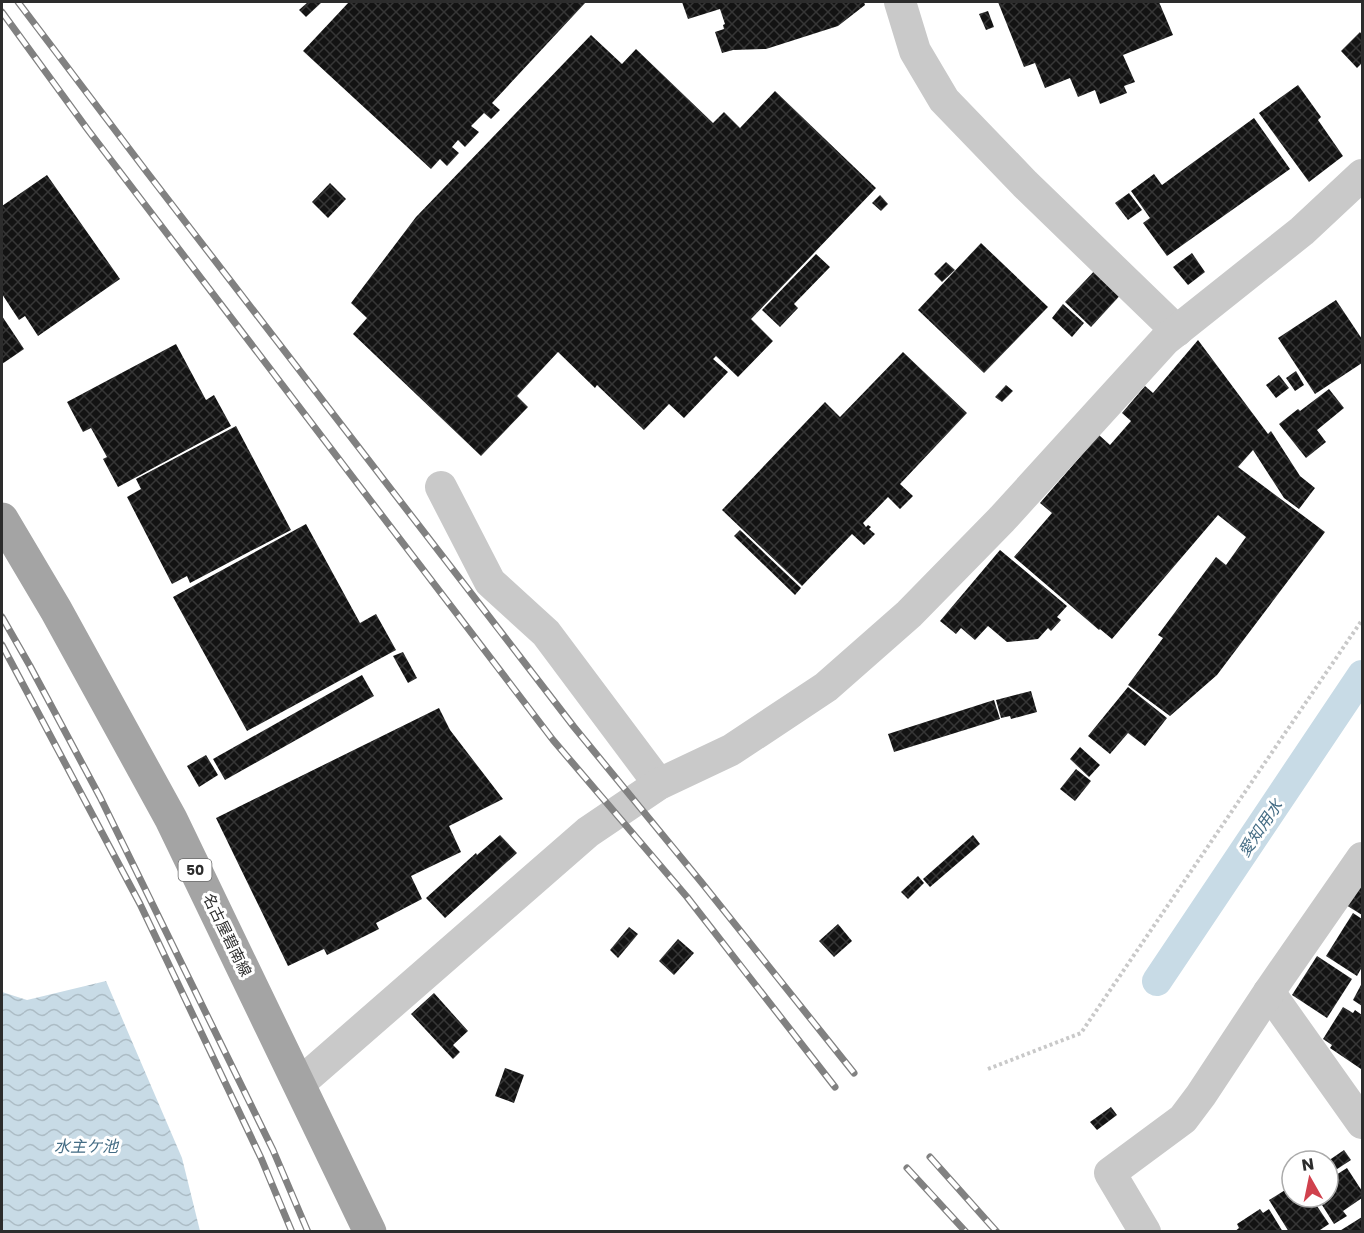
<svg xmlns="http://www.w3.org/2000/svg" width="1364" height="1233" viewBox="0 0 1364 1233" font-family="Poppins,'Noto Sans JP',sans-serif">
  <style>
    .water { fill: url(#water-waves) }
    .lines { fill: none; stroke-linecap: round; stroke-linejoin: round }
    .canal { stroke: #c8dbe6; stroke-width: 30 }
    .building { fill: url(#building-cross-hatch) }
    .path { stroke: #c9c9c9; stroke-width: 4; stroke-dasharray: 3 3; stroke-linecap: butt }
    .minor { stroke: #c9c9c9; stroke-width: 32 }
    .major { stroke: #a4a4a4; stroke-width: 33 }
    .rail-casing { stroke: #818181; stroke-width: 7 }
    .rail { stroke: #fff; stroke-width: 4.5; stroke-dasharray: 14; stroke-linecap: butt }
    .labels { text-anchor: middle; stroke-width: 6; stroke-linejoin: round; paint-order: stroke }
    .shield { fill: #fff; stroke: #6b6b6b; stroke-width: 1.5 }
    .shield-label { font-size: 14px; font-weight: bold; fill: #2c2c2c }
    .street-label { font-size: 15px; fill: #2c2c2c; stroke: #fff }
    .water-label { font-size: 16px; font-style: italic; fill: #446c84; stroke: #fff }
  </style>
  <defs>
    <pattern id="water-waves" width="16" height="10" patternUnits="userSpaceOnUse" patternTransform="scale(1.5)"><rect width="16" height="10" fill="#c8dbe6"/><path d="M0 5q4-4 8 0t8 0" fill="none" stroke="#acbcc5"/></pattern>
    <pattern id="building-cross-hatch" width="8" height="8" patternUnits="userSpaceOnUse" patternTransform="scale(1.5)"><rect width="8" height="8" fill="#131313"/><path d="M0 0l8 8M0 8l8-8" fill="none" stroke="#363636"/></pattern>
  </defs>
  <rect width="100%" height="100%" fill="#fff"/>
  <polygon class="water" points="106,981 182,1158 200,1231 2,1231 2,992 27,1000"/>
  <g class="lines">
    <polyline class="canal" points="1157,981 1362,675"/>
  </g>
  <g class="building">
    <polygon points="308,2 322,2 306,17 299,10"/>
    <polygon points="349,2 586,2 492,103 500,110 491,119 484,113 471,126 479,132 465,147 458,140 452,147 459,153 447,166 440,159 431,169 303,51"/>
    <polygon points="682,2 864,2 865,5 838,26 766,49 733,50 722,53 715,32 724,29 723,25 725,24 720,9 688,19"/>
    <polygon points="998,2 1159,2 1173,35 1123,55 1135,82 1124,86 1127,93 1100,104 1095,90 1078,97 1070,78 1045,88 1035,63 1024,67"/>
    <polygon points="988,11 994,27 986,30 979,14"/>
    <polygon points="1360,32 1362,35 1362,63 1357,68 1341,51"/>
    <polygon points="591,35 622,64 636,49 713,123 724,112 740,128 775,91 876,188 751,319 773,341 738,377 716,356 713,359 728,372 684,418 669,404 644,430 597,385 595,388 558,352 517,396 528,407 481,456 353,334 367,318 351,303 416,217"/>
    <polygon points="1298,85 1321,117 1318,120 1343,156 1309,182 1259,113"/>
    <polygon points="1254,118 1290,169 1167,256 1143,223 1150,218 1131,191 1154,174 1162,185"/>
    <polygon points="47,175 120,279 38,336 25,316 19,320 2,294 2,206"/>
    <polygon points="330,183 346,199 328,218 312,202"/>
    <polygon points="1129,193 1142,210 1128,220 1115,203"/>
    <polygon points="880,195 888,204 881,211 872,203"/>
    <polygon points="981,243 1048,307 984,373 918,310"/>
    <polygon points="1192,253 1205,272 1188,285 1173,267"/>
    <polygon points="816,254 830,267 794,304 798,308 780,327 762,310"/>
    <polygon points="946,262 955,270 942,282 934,274"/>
    <polygon points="1099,266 1125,290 1091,327 1065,302"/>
    <polygon points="1336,300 1362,339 1362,363 1315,394 1278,338"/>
    <polygon points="1063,304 1084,323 1072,337 1052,318"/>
    <polygon points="2,316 24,349 2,364"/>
    <polygon points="1198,340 1268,434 1271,431 1300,476 1315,488 1299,509 1284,498 1253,450 1238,467 1325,532 1217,675 1170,716 1128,685 1163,638 1158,635 1216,557 1226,565 1246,537 1218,515 1112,639 1100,629 1099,630 1014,557 1052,513 1040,503 1099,435 1110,445 1131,421 1122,413 1145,386 1153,393"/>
    <polygon points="176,344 206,400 214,395 231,426 118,487 103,459 107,457 91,428 83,432 67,402"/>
    <polygon points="903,352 967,413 900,484 913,496 900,509 888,497 863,523 866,527 868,525 871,527 869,529 875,534 864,545 852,534 802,586 722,510 825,402 840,417"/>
    <polygon points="1296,371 1304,385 1295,391 1286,378"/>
    <polygon points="1279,375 1289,388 1276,398 1266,385"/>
    <polygon points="1006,385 1013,391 1002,402 995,397"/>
    <polygon points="1329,389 1344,408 1317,430 1326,442 1306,458 1279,424 1298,409 1300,411"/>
    <polygon points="236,426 291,530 190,583 187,576 172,584 127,497 141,489 136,479"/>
    <polygon points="306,524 360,623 376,614 396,650 247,731 173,597"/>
    <polygon points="740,530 801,588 795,595 734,536"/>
    <polygon points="1000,550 1067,606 1057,617 1061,620 1051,631 1048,628 1038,639 1007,642 988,626 975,640 961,628 956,634 940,621"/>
    <polygon points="403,652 417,678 408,683 393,656"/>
    <polygon points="362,675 374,696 225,780 213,759"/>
    <polygon points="1128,687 1167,718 1145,746 1128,733 1110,754 1088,736"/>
    <polygon points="1031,691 1037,712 1011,719 1010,716 1001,718 996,700"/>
    <polygon points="994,700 1000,719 894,752 888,734"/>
    <polygon points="439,708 450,730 503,799 449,826 461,852 411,876 422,899 376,923 379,929 327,955 324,949 288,966 216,818"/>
    <polygon points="1080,747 1100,765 1089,777 1070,759"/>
    <polygon points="206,755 218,775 199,787 187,766"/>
    <polygon points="1076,769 1091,781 1075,801 1060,789"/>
    <polygon points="500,835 517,853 445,918 426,898 476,853 477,855"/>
    <polygon points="973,835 980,844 930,887 923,879"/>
    <polygon points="918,876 924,883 908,899 901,892"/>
    <polygon points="1362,881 1362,915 1346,905"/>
    <polygon points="1353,913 1362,919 1362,967 1357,976 1326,956"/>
    <polygon points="838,924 852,941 834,957 819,941"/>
    <polygon points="629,927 638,934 618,958 610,950"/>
    <polygon points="678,939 694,953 674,975 659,961"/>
    <polygon points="1317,956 1352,979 1327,1018 1292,995"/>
    <polygon points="1362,983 1362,1006 1353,1000"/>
    <polygon points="434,993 468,1031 453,1045 460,1052 453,1059 411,1014"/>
    <polygon points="1343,1007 1353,1013 1355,1010 1362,1015 1361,1069 1330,1048 1332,1045 1323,1039"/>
    <polygon points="505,1068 524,1075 514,1103 495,1096"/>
    <polygon points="1111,1107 1117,1115 1097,1130 1090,1122"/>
    <polygon points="1344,1150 1351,1160 1328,1175 1328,1161"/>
    <polygon points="1347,1168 1362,1191 1362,1198 1343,1211 1347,1216 1334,1224 1317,1197 1328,1197 1328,1180"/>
    <polygon points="1290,1187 1292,1190 1292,1197 1311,1197 1329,1224 1317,1232 1289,1232 1269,1200"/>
    <polygon points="1260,1209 1263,1213 1269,1209 1283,1232 1234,1232 1239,1228 1237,1224"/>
    <polygon points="1362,1217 1362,1232 1338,1232"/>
  </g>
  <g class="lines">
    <polyline class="path" points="988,1069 1081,1033 1362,620"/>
    <g class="minor">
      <polyline points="900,2 915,51 944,100 1025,184 1177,331"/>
      <polyline points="441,487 490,582 546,633 659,784"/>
      <polyline points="1269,992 1362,1123"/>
      <polyline points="299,1084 588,832 659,784 731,750 826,687 909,614 1002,519 1165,340 1302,231 1362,175"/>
      <polyline points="1145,1232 1110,1173 1183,1119 1201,1095 1269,992 1362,858"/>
    </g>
    <polyline class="major" points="2,519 56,610 171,819 370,1232"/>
    <defs>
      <g id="rail">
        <polyline points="18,2 146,171 574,727 702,883 854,1073"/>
        <polyline points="2,12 88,130 553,740 687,897 835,1087"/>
        <polyline points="2,617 30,666 100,797 273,1150 308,1232"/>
        <polyline points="2,645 140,904 261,1158 292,1232"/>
        <polyline points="930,1157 997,1232"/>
        <polyline points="907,1168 966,1232"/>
      </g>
    </defs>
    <use href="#rail" class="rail-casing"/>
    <use href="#rail" class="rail"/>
  </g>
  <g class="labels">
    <rect class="shield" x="178.5" y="859" width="33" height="22" rx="4.5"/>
    <g class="shield-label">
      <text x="195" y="875">50</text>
    </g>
    <g class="street-label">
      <text transform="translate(227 935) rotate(64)" y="5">名古屋碧南線</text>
    </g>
    <g class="water-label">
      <text transform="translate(1260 828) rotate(-56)" y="6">愛知用水</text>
      <text x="86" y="1152">水主ケ池</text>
    </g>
  </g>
  <rect width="1364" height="1233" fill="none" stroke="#2c2c2c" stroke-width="6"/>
  <g transform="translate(1310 1179) rotate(351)"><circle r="28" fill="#ffffff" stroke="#ababab" stroke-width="1.5"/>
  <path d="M0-4.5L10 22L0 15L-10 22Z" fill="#d0414d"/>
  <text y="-9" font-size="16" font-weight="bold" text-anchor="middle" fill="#2c2c2c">N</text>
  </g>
</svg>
